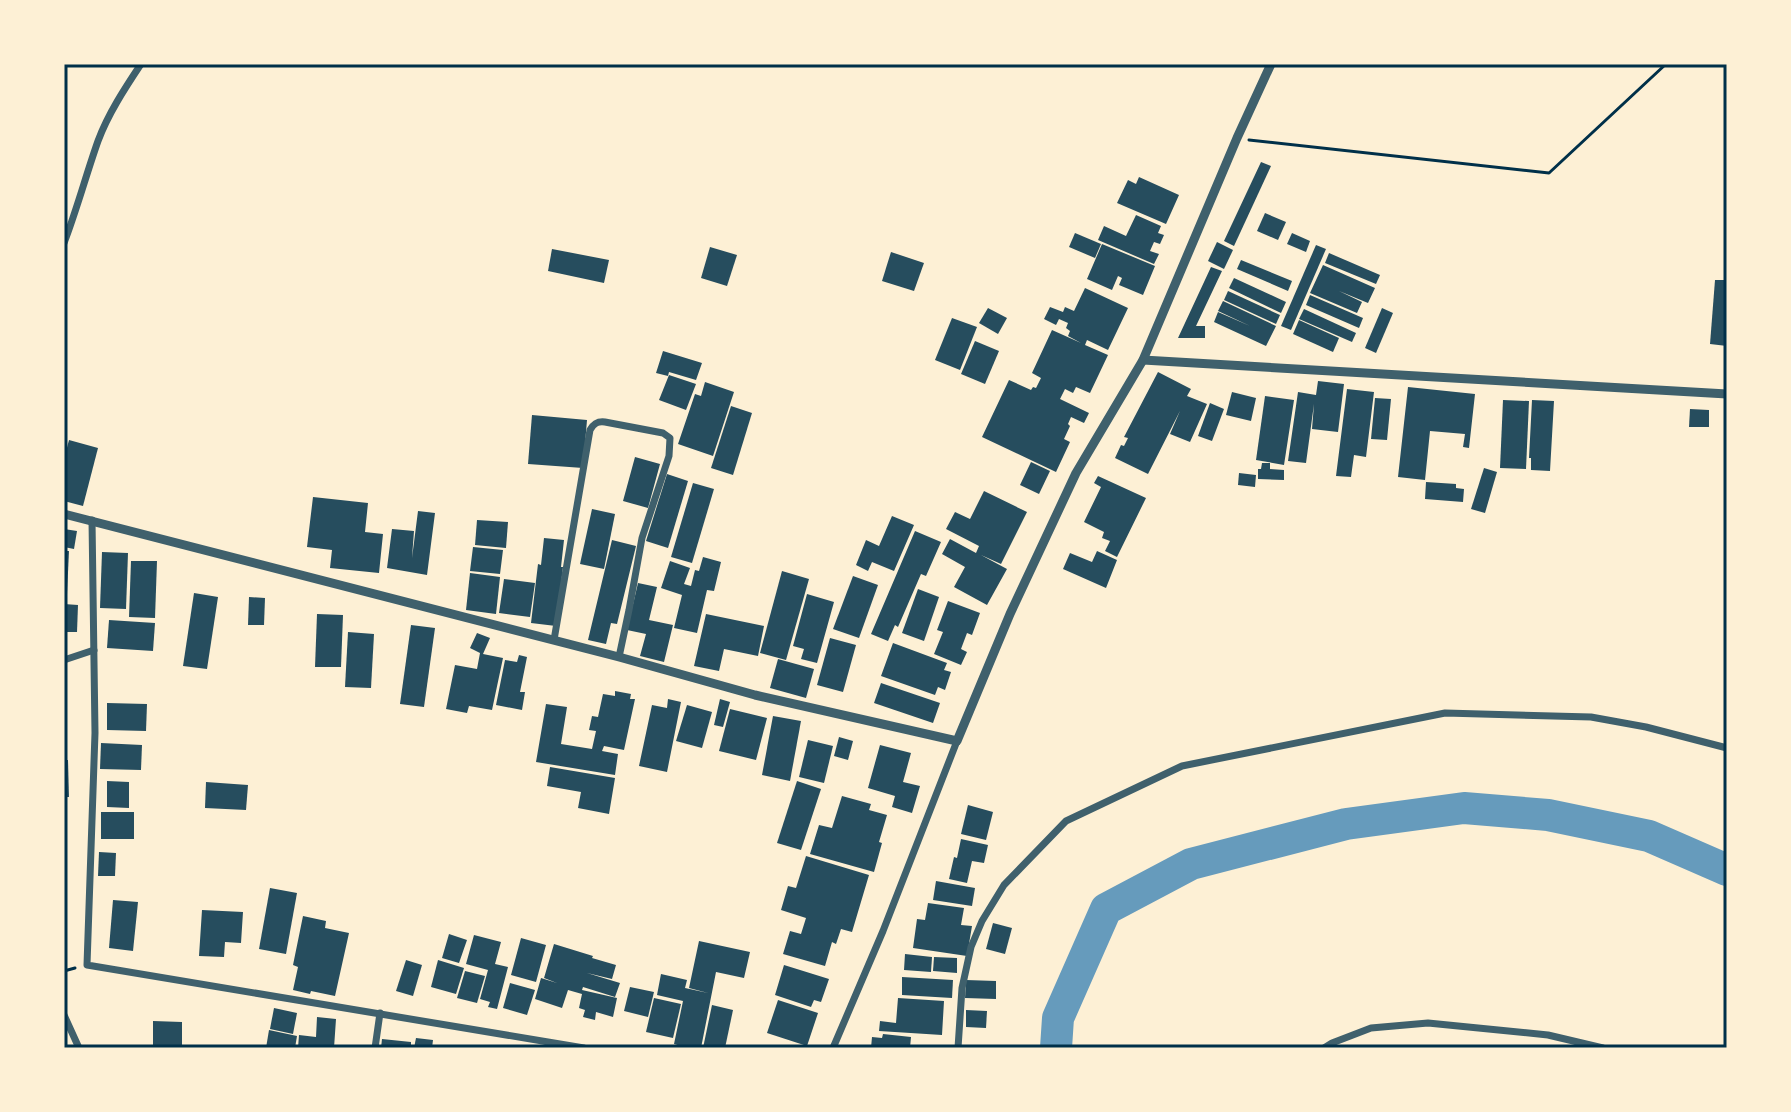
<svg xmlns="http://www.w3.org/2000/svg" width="1791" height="1112" viewBox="0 0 1791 1112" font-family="'PT Sans Narrow',sans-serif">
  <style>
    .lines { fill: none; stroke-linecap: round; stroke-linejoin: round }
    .river { stroke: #669bbc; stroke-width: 32 }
    .building { fill: #264d5e }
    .path { stroke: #003049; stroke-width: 3 }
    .minor { stroke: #3f606c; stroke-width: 7 }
    .tertiary { stroke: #3f606c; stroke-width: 9 }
    .neatline { fill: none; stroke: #003049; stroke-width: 3 }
  </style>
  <rect width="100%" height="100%" fill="#fdf0d5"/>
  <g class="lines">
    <polyline class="river" points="1056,1048 1058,1018 1106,909 1191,864 1346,824 1464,808 1548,815 1649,836 1727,870"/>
  </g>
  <g class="building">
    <polygon points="1261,162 1271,166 1234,246 1224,241"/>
    <polygon points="1139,177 1179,195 1166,224 1117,203 1128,180 1136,184"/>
    <polygon points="1265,213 1286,222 1278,240 1257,231"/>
    <polygon points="1136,215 1161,226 1158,233 1164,235 1160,244 1154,242 1150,251 1159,254 1154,264 1098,240 1104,226 1126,236"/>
    <polygon points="1075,233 1101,244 1095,258 1069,247"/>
    <polygon points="1292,233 1310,241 1306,252 1287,244"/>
    <polygon points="1217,242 1233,250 1224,269 1208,261"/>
    <polygon points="1102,244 1155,266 1143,295 1119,285 1122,278 1118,276 1112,290 1087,279"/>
    <polygon points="1316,245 1326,249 1291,330 1281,326"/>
    <polygon points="710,247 737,255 727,286 701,278"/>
    <polygon points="552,249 609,260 604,283 548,271"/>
    <polygon points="891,252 924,263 914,291 882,281"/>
    <polygon points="1329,253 1380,275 1376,284 1325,263"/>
    <polygon points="1241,260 1292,281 1288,291 1237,269"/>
    <polygon points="1323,265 1375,288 1368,303 1339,291 1362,302 1357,313 1310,293"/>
    <polygon points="1211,267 1222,271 1196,326 1205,326 1205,338 1178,338"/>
    <polygon points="1234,278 1286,302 1281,313 1229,288"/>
    <polygon points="1715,280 1727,280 1727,346 1710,344"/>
    <polygon points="1085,288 1128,308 1108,350 1087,340 1085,345 1108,355 1090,393 1076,387 1073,393 1065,389 1060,399 1089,413 1084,423 1071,417 1068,424 1070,426 1064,439 1070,442 1056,472 982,437 1009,380 1031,390 1033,387 1036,388 1041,378 1032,373 1052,330 1081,343 1068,336 1070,331 1066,328 1068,323 1059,319 1056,325 1044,319 1050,307 1063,312 1065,307 1074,311"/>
    <polygon points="1228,291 1280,315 1276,324 1224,300"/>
    <polygon points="1310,295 1363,318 1359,328 1306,305"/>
    <polygon points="1223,301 1276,326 1266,346 1214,322 1218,312 1250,326 1218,311"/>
    <polygon points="988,308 1007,318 998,334 979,323"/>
    <polygon points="1382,308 1393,313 1376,353 1365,348"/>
    <polygon points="1304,309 1356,333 1352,342 1299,319"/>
    <polygon points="952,318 977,327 960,370 935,360"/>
    <polygon points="1299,320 1339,338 1333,352 1293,334"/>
    <polygon points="975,341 999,351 985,384 961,374"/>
    <polygon points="663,351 702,363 696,380 669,372 668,376 656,373"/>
    <polygon points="1158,372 1191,389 1187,396 1207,404 1190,442 1170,434 1180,411 1148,474 1115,458 1121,445 1124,446 1128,438 1124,437"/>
    <polygon points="669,375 696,384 686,410 659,400"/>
    <polygon points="1318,381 1344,384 1338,432 1312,429 1314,404 1306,463 1288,461 1298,392 1316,395"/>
    <polygon points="705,382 734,392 713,456 678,444 695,394 701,396"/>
    <polygon points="1408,387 1475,394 1469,448 1463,447 1465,434 1430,431 1425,480 1398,477"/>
    <polygon points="1347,389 1374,392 1366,457 1354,455 1351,477 1336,476"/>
    <polygon points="1232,392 1256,398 1251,421 1226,415"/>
    <polygon points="1265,396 1294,400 1284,465 1256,460"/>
    <polygon points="1375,398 1391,399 1387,440 1371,439"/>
    <polygon points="1503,400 1529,401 1526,469 1500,468"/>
    <polygon points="1532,400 1554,401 1550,471 1531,470 1531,458 1529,458"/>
    <polygon points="1210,403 1224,409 1212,441 1198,436"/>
    <polygon points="731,406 752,413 733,475 711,468"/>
    <polygon points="1690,409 1709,410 1709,427 1689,427"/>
    <polygon points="532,415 587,420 583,468 528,464"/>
    <polygon points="69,440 98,448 83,506 64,501 64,459"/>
    <polygon points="635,457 660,464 648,508 623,501"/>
    <polygon points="1031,462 1050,471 1039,494 1020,485"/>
    <polygon points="1262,463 1270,463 1270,469 1284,470 1284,480 1258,479 1258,469 1261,469"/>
    <polygon points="1484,468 1497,472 1485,513 1471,509"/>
    <polygon points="1239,473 1256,475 1255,487 1238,485"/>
    <polygon points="667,474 688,481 668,548 646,541"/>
    <polygon points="1098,476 1146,498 1117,557 1105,551 1110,541 1102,538 1104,532 1084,522 1101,487 1094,483"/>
    <polygon points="1426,482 1456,484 1456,488 1464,489 1463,502 1425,499"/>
    <polygon points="693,483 714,489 692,563 671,557"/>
    <polygon points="984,491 1027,512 1001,564 981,555 1007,569 987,605 954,587 965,567 942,554 950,539 976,553 979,546 946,529 955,512 970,519"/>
    <polygon points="313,497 368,503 365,532 383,534 379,573 330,568 332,550 307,547"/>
    <polygon points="592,509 615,514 604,569 580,564"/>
    <polygon points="418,511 435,513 427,575 387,568 392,529 414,531 412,558"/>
    <polygon points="892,516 914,525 894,571 872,562 868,571 856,565 866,540 879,546"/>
    <polygon points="477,520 508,522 506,548 475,545"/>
    <polygon points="64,529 77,531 74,549 64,547"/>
    <polygon points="915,531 941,542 926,576 921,574 898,627 895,625 888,641 871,634"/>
    <polygon points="544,538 564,540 561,567 563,567 556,626 531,623 538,564 541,565"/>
    <polygon points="612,540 636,546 617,624 611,623 606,644 588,640"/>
    <polygon points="473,547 503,550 500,574 470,571"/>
    <polygon points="64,551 69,551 67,594 64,593"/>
    <polygon points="1097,551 1117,560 1106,588 1063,569 1070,553 1092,562"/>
    <polygon points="102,552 128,553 126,609 100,608"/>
    <polygon points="703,557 721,562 714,591 707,590 697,633 674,628 682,595 661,588 670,561 690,568 684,584 691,586 695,570 699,571"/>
    <polygon points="131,561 157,561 155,618 129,617"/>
    <polygon points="782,571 809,579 786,660 760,653"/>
    <polygon points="470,573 500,577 496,614 466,610"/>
    <polygon points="853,576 878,585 859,638 833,629"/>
    <polygon points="504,579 535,583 530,617 499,613"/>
    <polygon points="638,583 657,587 649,620 673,625 664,662 640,656 646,634 627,630"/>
    <polygon points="918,589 939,597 924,641 902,633"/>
    <polygon points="194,593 218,597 207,669 183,666"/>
    <polygon points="807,594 834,602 817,663 801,659 804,649 793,646"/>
    <polygon points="249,597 265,598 264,625 248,625"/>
    <polygon points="948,601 980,613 972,635 967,633 961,649 967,652 961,665 934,654 943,632 937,630"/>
    <polygon points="64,604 78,605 77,632 64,632"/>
    <polygon points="317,614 343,615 341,667 315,667"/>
    <polygon points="706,614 764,626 758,656 724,649 719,671 694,666"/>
    <polygon points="109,620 155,623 153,651 107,648"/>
    <polygon points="411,625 435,628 424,707 400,704"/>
    <polygon points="348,632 374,634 371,688 345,687"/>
    <polygon points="477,633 490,638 483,654 503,658 492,710 469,706 467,713 446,709 455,665 477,669 480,653 470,648"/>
    <polygon points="830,638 856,645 843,692 817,685"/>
    <polygon points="893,643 947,663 944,670 951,672 945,690 938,687 935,695 881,676"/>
    <polygon points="519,655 527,657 520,692 525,692 522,710 496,705 505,660 517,662"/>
    <polygon points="778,659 814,669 806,698 770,688"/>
    <polygon points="881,683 940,703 933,723 874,703"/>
    <polygon points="615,691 631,694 630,699 635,699 624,750 604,746 602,751 618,754 615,775 536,762 546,704 567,707 561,744 592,749 596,731 589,730 592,716 598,717 603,694 615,696"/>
    <polygon points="668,699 681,702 667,772 639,766 652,705 667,708"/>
    <polygon points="720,699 730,702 723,727 714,725"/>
    <polygon points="107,703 147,704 146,731 107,730"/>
    <polygon points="687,705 712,712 702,748 676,741"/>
    <polygon points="730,709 767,718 756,760 719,751"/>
    <polygon points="773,716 801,721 790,781 762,775"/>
    <polygon points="839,737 853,741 848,760 834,756"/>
    <polygon points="808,740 833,746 824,783 799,777"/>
    <polygon points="101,743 142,745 141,770 100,769"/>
    <polygon points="880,745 911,753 903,782 920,786 912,813 892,807 895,796 868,788"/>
    <polygon points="64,760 68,760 69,797 64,797"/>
    <polygon points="550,767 615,778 609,814 578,808 581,792 547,786"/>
    <polygon points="107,781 129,782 129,808 107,807"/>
    <polygon points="797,781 821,789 801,850 777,843"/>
    <polygon points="206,782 248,785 246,810 205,808"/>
    <polygon points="842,796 871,804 869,810 887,815 879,842 882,843 874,872 810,854 819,825 832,828"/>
    <polygon points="968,805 993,812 986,840 961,834"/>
    <rect x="101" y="812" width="33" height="27"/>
    <polygon points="961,839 988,845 984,863 972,861 967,883 949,879 954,857 957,858"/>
    <polygon points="99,852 116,853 115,876 98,876"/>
    <polygon points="806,856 869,875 852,932 841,929 836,944 832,942 825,966 783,954 790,931 801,934 806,918 781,910 788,886 796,888"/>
    <polygon points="936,881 975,888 972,906 933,900"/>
    <polygon points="270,888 297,893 286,954 259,949"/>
    <polygon points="113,900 138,902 133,951 109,948"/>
    <polygon points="928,903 964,908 961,925 972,926 967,956 913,948 917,919 925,920"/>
    <polygon points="202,910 243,912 241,943 225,942 224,957 199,956"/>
    <polygon points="303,916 326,921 325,928 349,933 335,996 311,991 310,994 293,990 298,967 293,965"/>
    <polygon points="993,923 1012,928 1005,954 986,949"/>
    <polygon points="449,934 467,940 459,963 442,958"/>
    <polygon points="474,935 501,942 495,964 508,967 497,1009 488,1007 490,1002 480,999 488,970 466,964"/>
    <polygon points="521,938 546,945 536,982 511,975"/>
    <polygon points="699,941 750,952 744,978 716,972 701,1048 681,1048 681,1046 674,1044 683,1001 657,995 661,974 687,980 685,988 708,993 689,988"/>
    <polygon points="554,944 593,956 592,958 616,965 612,979 587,973 620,983 615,997 583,987 582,990 617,998 613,1017 596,1012 595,1020 583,1017 585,1010 579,1008 582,994 568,990 562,1008 535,999 541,978 557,983 544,978"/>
    <polygon points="905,954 932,957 931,972 904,970"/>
    <polygon points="934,957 957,958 957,973 933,971"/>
    <polygon points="406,960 422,965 413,996 396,991"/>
    <polygon points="438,960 464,968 456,994 431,987"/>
    <polygon points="784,965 829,979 821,1002 814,1000 811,1007 775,995"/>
    <polygon points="465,971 485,976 477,1003 457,998"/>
    <polygon points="902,977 953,980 952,998 902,995"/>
    <polygon points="966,980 996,981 996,999 965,998"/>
    <polygon points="510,983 535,990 527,1015 503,1008"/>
    <polygon points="630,987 654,992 648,1017 624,1011"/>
    <polygon points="654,998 681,1004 673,1038 646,1032"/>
    <polygon points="898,998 944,1001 942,1035 879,1031 880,1021 896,1023"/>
    <polygon points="778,1000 818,1013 807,1046 767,1033"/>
    <polygon points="712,1005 733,1010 725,1048 703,1048"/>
    <polygon points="274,1008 297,1013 293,1034 270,1029"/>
    <polygon points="966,1010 987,1011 986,1028 966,1027"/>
    <polygon points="317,1017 336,1019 334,1048 298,1048 299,1035 316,1037"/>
    <polygon points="153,1021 182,1022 182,1048 153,1048"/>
    <polygon points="269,1030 297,1036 295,1048 266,1048"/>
    <polygon points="883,1034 911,1037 910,1048 871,1048 872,1037 882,1038"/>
    <polygon points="416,1038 433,1040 432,1048 414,1048"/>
    <polygon points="382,1039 411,1042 411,1048 381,1048"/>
  </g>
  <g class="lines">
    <g class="path">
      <polyline points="1249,140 1549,173 1666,64"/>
      <polyline points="64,971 75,968"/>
    </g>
    <g class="minor">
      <path d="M 64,243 C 77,209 86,175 98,141 C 108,114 125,88 141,64"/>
      <polyline points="92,520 95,733 87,965 584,1048"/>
      <path d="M 554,640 L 590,430 C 594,423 598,421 605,422 L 663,433 L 670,438 L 669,456 L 642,538 L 629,610 L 619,657"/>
      <polyline points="64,660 94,650"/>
      <polyline points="64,1015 79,1048"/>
      <polyline points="375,1048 380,1013"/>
      <polyline points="833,1048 883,931 957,741"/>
      <polyline points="958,1048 962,988 971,947 982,921 1004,885 1066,821 1182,766 1445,713 1591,717 1646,727 1727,748"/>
      <polyline points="1324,1048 1332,1043 1371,1028 1428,1023 1548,1035 1603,1048"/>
    </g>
    <g class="tertiary">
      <polyline points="1143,360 1727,394"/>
      <polyline points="64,514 619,657 755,695 957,741 1010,614 1076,473 1143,360 1237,138 1271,64"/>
    </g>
  </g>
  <rect width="1791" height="1112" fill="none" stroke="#fdf0d5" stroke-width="132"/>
  <rect x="66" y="66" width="1659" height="980" class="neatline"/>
</svg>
